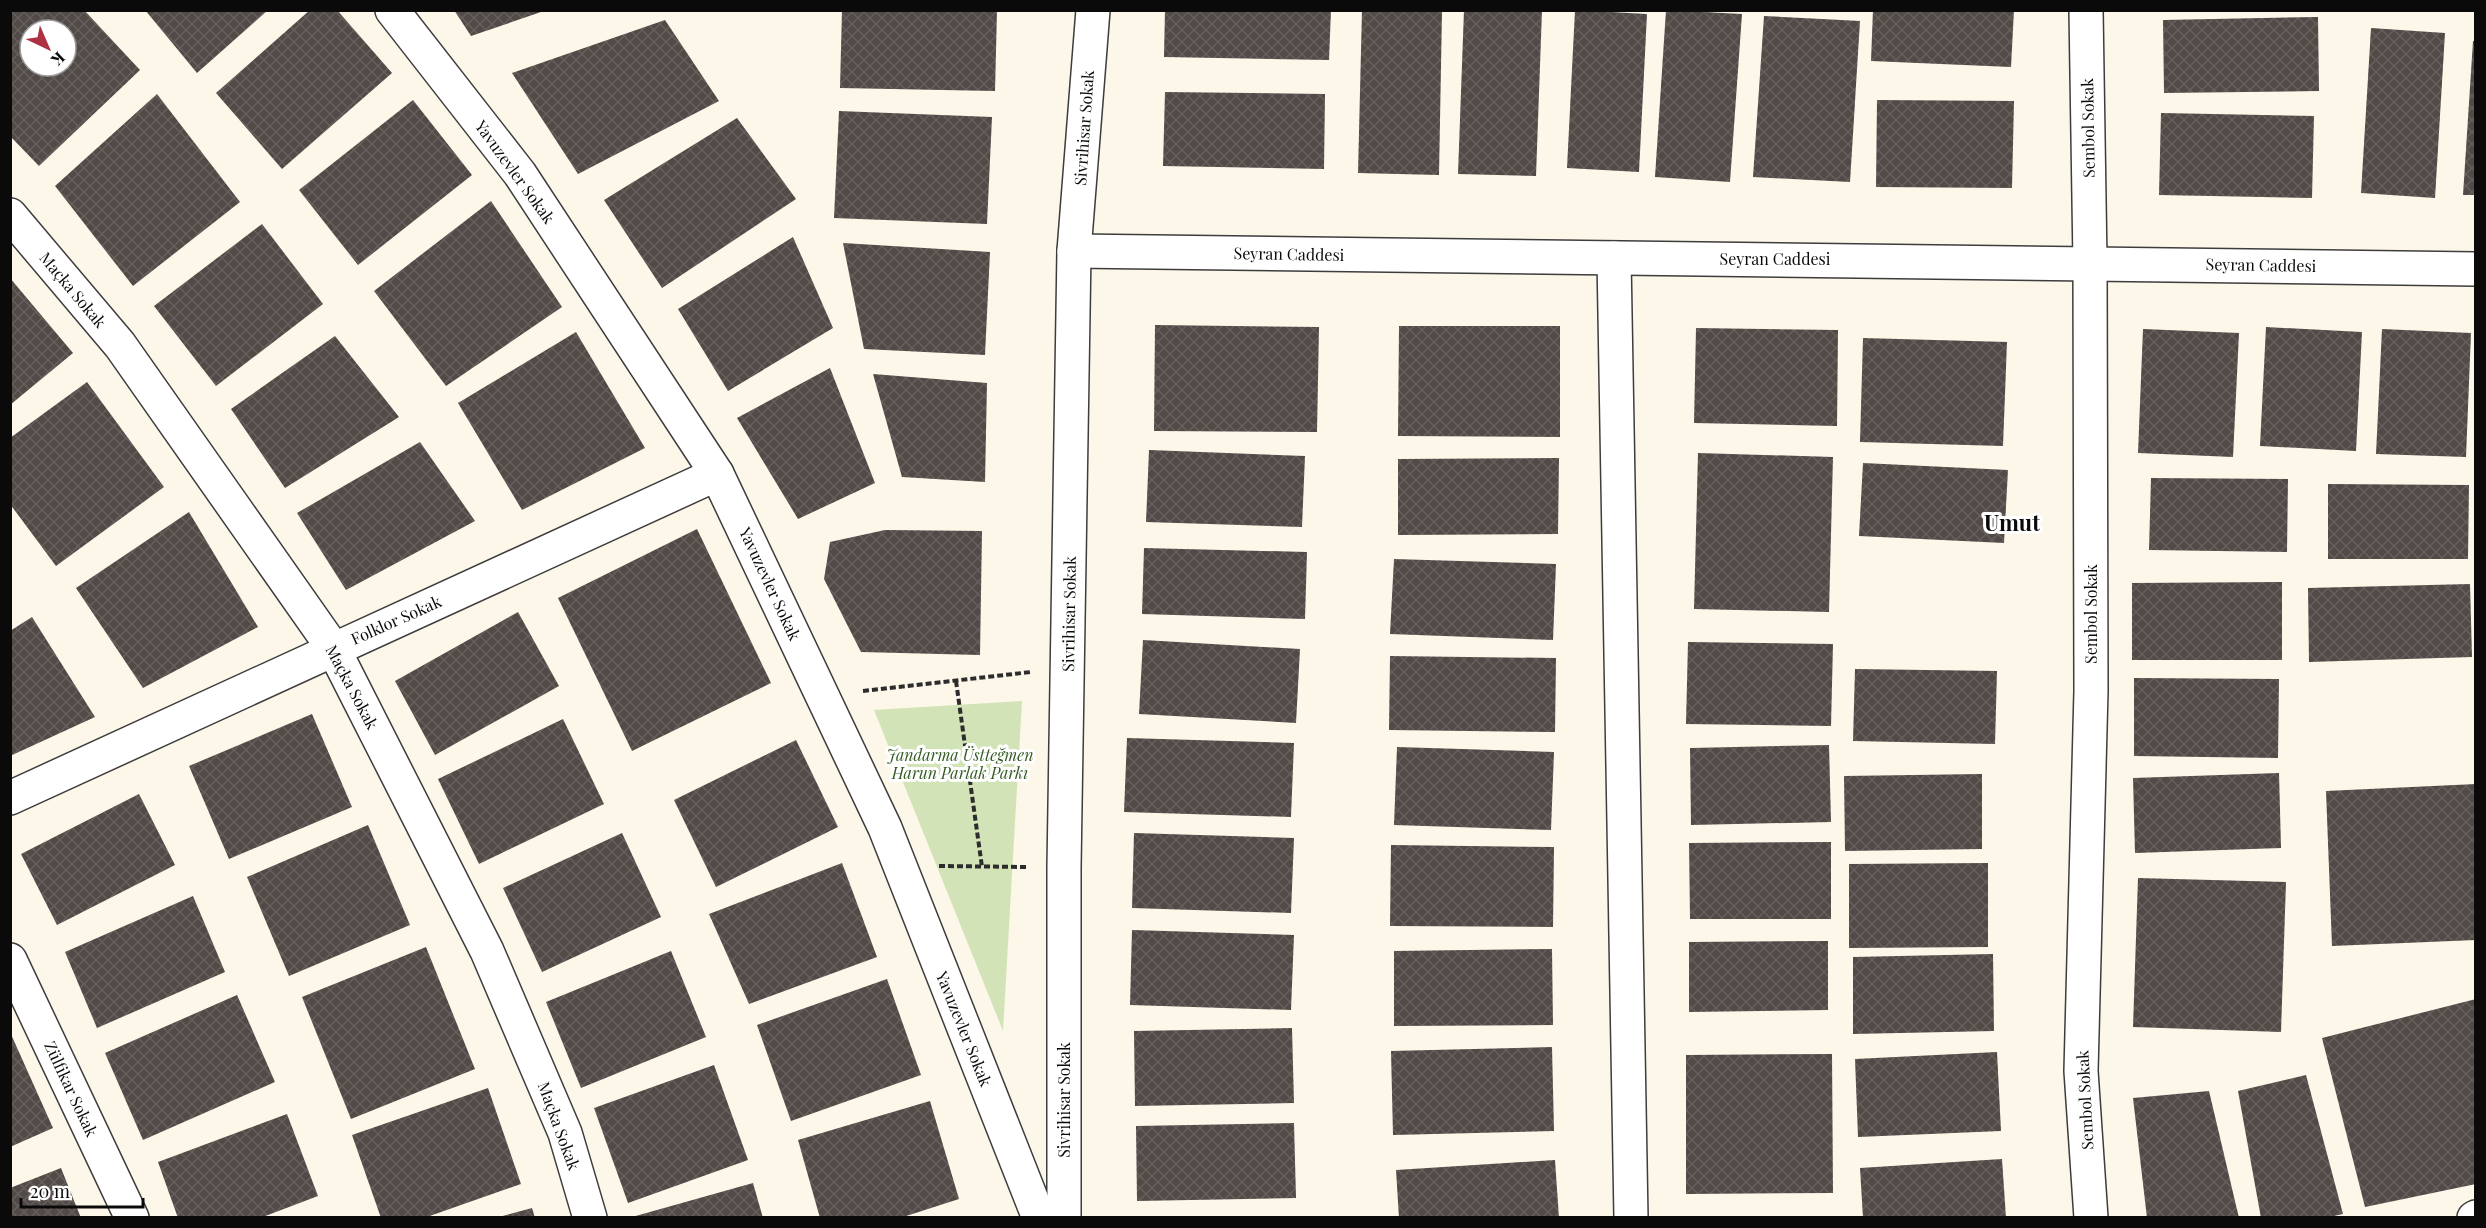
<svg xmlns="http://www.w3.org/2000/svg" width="2486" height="1228" viewBox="0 0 2486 1228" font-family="'Playfair Display',serif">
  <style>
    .park { fill: #d2e3b7 }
    .building { fill: url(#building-cross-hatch); fill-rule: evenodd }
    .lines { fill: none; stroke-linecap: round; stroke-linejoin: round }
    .minor-casing { stroke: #3d3d3d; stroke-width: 36 }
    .path { stroke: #2c2c2c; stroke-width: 4; stroke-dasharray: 6 3; stroke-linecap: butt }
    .minor { stroke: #fff; stroke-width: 33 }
    .labels { text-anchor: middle; stroke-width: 6; stroke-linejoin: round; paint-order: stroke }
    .street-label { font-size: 16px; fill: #0a0a0a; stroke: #fff }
    .park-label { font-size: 16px; font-style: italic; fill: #335a22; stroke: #fff }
    .district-label { font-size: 22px; font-weight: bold; fill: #0a0a0a; stroke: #fff }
  </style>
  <defs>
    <pattern id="building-cross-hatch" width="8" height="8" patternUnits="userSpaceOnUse" patternTransform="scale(1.5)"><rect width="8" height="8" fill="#514a47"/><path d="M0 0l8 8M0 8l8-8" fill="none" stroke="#65605d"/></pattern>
  </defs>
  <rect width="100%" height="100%" fill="#fdf7e9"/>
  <polygon class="park" points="1022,701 1003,1031 874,710"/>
  <g class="building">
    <path d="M 10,10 L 84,10 L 140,70 L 39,166 L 10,136 ZM 30,30 L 66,30 L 66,66 L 30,66 Z"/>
    <polygon points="145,10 268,10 197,73"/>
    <polygon points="310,10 337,10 392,73 282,169 216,93"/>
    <polygon points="454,10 544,10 544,11 471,36"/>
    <polygon points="842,10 997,10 995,91 840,88"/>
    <polygon points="1165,10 1331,10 1329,60 1164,57"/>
    <polygon points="1362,10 1442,11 1439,175 1358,173"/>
    <polygon points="1464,10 1542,10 1536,176 1458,174"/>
    <polygon points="1575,10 1647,14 1639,172 1567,168"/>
    <polygon points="1666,10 1742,14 1730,182 1655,177"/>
    <polygon points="1873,10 2014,10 2011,67 1871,61"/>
    <polygon points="1764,16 1860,21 1850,182 1753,177"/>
    <polygon points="2318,17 2319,91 2164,93 2163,20"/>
    <polygon points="665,20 719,101 578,174 512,73"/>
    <polygon points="2371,28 2445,33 2435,198 2361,193"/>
    <polygon points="2473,41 2476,41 2476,195 2463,195"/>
    <polygon points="1165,92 1325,94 1324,169 1163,166"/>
    <polygon points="157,94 240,202 133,286 55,186"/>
    <polygon points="413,100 472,175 358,265 299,190"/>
    <polygon points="1877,100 2014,101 2012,188 1876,187"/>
    <polygon points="839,111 992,117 987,224 834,218"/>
    <polygon points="2161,113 2314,116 2312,198 2159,195"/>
    <polygon points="737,118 796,199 662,288 604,200"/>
    <polygon points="491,201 562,307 446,386 374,291"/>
    <polygon points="262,224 323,304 216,386 154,306"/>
    <polygon points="793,237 833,328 728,391 678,309"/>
    <polygon points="843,243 990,252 985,355 864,349"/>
    <polygon points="10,278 73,353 10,405"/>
    <polygon points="1155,325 1319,327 1317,432 1154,431"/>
    <polygon points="1399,326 1560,326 1560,437 1398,436"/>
    <polygon points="2266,327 2362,332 2356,451 2260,446"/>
    <polygon points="1696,328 1838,330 1837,426 1694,423"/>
    <polygon points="2143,329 2239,333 2233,457 2138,453"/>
    <polygon points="2382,329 2471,333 2466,457 2376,454"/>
    <polygon points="576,332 645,448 522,510 458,403"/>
    <polygon points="335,336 399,417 285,488 231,409"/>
    <polygon points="1863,338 2007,342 2003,446 1860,442"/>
    <polygon points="830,368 875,483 798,519 737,418"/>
    <polygon points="873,374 987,383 985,482 902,477"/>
    <polygon points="87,382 164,487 56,566 10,504 10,438"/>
    <polygon points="420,442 475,521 346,590 297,513"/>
    <polygon points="1149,450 1305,456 1302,527 1146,522"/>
    <polygon points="1698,453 1833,457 1829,612 1694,609"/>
    <polygon points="1559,458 1558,534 1398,535 1398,459"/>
    <polygon points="1863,463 2008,470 2004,543 1859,536"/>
    <polygon points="2151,478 2288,479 2287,552 2149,550"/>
    <polygon points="2328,484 2469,485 2468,559 2328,559"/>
    <polygon points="189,512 258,627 143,688 76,588"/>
    <polygon points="697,529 771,683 632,751 558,598"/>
    <polygon points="885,530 982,531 980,655 861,652 824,579 830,542"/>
    <polygon points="1144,548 1307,552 1305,619 1142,614"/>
    <polygon points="1394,559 1556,564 1553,640 1390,634"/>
    <polygon points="2282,582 2282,660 2132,660 2132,583"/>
    <polygon points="2470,584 2472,657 2309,662 2308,588"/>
    <polygon points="518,612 559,686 435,755 395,681"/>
    <polygon points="32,617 95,717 10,756 10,631"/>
    <polygon points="1143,640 1300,649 1296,723 1139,714"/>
    <polygon points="1688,642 1833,644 1831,726 1686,724"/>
    <polygon points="1390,656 1556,658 1555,732 1389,730"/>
    <polygon points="1855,669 1997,671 1995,744 1853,741"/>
    <polygon points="2134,678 2279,679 2278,758 2134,756"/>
    <polygon points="312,714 352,807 229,859 189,766"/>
    <polygon points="563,719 604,804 479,864 438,779"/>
    <polygon points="1127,738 1294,743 1291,817 1124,812"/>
    <polygon points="796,740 838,827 716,887 674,800"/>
    <polygon points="1829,745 1831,822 1691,825 1690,748"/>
    <polygon points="1397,747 1554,752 1551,830 1394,825"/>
    <polygon points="2279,773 2281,848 2135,853 2133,778"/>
    <polygon points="1982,774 1982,849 1845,851 1844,776"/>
    <polygon points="2476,784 2476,940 2332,946 2326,791"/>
    <polygon points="139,794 175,865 57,925 21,854"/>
    <polygon points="368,825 410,925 289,976 247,877"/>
    <polygon points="622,833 661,917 542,972 503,888"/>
    <polygon points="1134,833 1294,838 1291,913 1132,908"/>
    <polygon points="1831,842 1831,919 1690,919 1689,843"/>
    <polygon points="1391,845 1554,847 1553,927 1390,926"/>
    <polygon points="842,863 877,957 749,1004 709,914"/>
    <polygon points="1988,863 1988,947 1849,948 1849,864"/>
    <polygon points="2138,878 2286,882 2281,1032 2133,1027"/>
    <polygon points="193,896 225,972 97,1028 65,952"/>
    <polygon points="1132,930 1294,935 1291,1010 1130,1005"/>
    <polygon points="1828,941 1828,1010 1689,1012 1689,942"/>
    <polygon points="426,947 475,1069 351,1119 302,997"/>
    <polygon points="1552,949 1553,1025 1394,1026 1394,951"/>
    <polygon points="671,951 706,1037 581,1088 546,1002"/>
    <polygon points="1993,954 1994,1031 1853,1034 1853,957"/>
    <polygon points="887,979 921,1075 791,1121 757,1025"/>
    <polygon points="237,995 275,1082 143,1140 105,1053"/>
    <polygon points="2476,999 2476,1184 2365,1207 2322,1038"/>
    <polygon points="1292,1028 1294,1103 1135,1106 1134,1031"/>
    <polygon points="10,1032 53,1128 10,1147"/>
    <polygon points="1552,1047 1554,1131 1393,1135 1391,1051"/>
    <polygon points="1997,1052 2001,1131 1858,1137 1855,1059"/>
    <polygon points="1832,1054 1833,1193 1686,1194 1686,1055"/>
    <polygon points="714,1065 748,1160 628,1203 594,1108"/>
    <polygon points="2306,1075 2343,1214 2325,1218 2261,1218 2238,1091"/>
    <polygon points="488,1088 521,1184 424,1218 381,1218 352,1135"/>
    <polygon points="2209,1091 2239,1218 2147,1218 2133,1098"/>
    <polygon points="930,1101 959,1199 900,1218 820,1218 798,1140"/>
    <polygon points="287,1114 318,1196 260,1218 178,1218 158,1162"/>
    <polygon points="1294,1123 1296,1198 1137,1201 1136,1126"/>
    <polygon points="2002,1159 2006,1218 1863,1218 1860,1168"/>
    <polygon points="1555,1160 1559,1218 1399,1218 1396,1170"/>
    <polygon points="61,1168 81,1218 10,1218 10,1188"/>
    <polygon points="753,1183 763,1218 632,1218 632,1217"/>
    <polygon points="532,1208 535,1218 499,1218 499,1217"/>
  </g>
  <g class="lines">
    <defs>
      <g id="minor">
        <polyline points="392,10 520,174 717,474 885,828 1039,1218"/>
        <polyline points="2086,10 2090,262 2091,691 2081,1071 2091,1218"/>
        <polyline points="10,215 120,345 333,648 487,951 565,1133 590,1218"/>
        <polyline points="1074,251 2476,269"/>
        <polyline points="1614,258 1631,1218"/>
        <polyline points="10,798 717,474"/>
        <polyline points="10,960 132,1218"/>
        <polyline points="1064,1218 1064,867 1074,251 1093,10"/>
        <polyline points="2474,1218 2476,1217"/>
      </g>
    </defs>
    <use href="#minor" class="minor-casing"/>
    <g class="path">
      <polyline points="956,681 982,867"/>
      <polyline points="863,691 1031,672"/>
      <polyline points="939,866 1028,867"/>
    </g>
    <use href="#minor" class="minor"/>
  </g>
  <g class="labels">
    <g class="street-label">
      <text transform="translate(1084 128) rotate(-86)" y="6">Sivrihisar Sokak</text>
      <text transform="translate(2088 128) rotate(-91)" y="6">Sembol Sokak</text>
      <text transform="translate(515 172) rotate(54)" y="6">Yavuzevler Sokak</text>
      <text transform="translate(1289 254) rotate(1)" y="6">Seyran Caddesi</text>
      <text x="1775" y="265">Seyran Caddesi</text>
      <text transform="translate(2261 265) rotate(1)" y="6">Seyran Caddesi</text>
      <text transform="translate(73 290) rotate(50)" y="6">Maçka Sokak</text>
      <text transform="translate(770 584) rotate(65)" y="6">Yavuzevler Sokak</text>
      <text transform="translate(1069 614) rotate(-89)" y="6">Sivrihisar Sokak</text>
      <text transform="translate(2091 614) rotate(-90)" y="6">Sembol Sokak</text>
      <text transform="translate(396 620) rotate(-24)" y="6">Folklor Sokak</text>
      <text transform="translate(352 687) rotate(62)" y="6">Maçka Sokak</text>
      <text transform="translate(964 1029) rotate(68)" y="6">Yavuzevler Sokak</text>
      <text transform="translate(71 1089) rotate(65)" y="6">Zülfikar Sokak</text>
      <text transform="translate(1064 1100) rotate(-90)" y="6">Sivrihisar Sokak</text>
      <text transform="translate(2085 1100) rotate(-93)" y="6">Sembol Sokak</text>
      <text transform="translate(559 1126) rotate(70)" y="6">Maçka Sokak</text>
    </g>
    <g class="park-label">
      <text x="960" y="761">Jandarma Üstteğmen<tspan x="960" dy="18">Harun Parlak Parkı</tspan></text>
    </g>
    <g class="district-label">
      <text x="2012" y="531">Umut</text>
    </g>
  </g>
  <rect width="2486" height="1228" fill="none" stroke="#0a0a0a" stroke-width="24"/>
  <g transform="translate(48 48) rotate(136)"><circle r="28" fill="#ffffff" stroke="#9d9d9d" stroke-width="1.5"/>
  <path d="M0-4.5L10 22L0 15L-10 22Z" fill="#ab3143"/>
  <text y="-9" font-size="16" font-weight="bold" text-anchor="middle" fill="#0a0a0a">K</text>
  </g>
  <path d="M21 1198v9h122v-9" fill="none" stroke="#0a0a0a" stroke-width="3"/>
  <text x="30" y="1198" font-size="18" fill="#0a0a0a" stroke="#ffffff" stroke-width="4.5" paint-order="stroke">20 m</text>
</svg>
